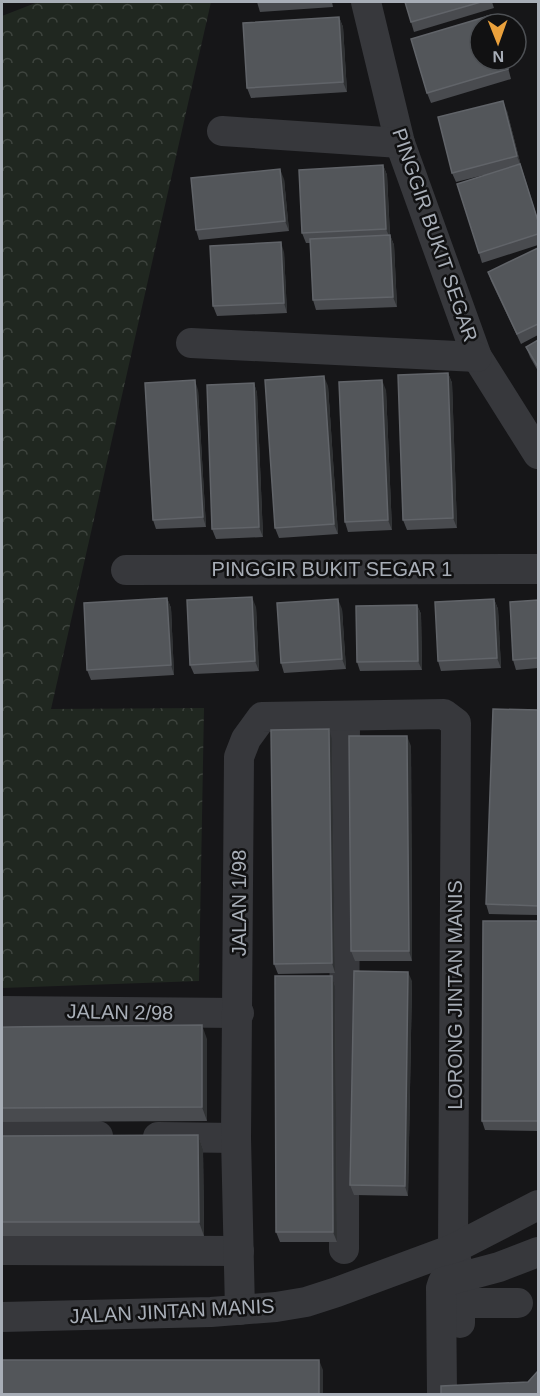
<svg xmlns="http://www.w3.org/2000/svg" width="540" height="1396" viewBox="0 0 540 1396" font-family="Helvetica,sans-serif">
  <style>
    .forest { fill: url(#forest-crowns) }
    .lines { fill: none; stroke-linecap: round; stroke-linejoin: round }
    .minor { stroke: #37383c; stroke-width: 30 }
    .wall { fill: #494b4f }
    .shaded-wall { fill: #303234 }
    .building { fill: #53565a; stroke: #616469; stroke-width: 1.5 }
    .labels { text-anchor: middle; stroke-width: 5; stroke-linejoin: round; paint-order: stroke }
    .street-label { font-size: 20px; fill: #a8aeb7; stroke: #111112 }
  </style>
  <defs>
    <pattern id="forest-crowns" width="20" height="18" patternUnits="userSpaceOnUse" patternTransform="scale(1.5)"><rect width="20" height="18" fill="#202720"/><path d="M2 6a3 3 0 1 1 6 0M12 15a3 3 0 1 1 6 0" fill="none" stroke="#3e443e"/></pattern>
  </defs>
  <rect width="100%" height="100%" fill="#161618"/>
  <polygon class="forest" points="38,2 211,2 51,709 204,708 199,981 2,988 2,16"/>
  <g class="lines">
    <g class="minor">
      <polyline points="366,2 400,143 477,357 538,454"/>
      <polyline points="222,131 400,143"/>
      <polyline points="191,343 477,357"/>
      <polyline points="126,570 538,569"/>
      <polyline points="2,1011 239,1013"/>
      <polyline points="2,1135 98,1136"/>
      <polyline points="158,1137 236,1138"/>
      <polyline points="344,1249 345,716"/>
      <polyline points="2,1250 239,1251"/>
      <polyline points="240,1310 236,1138 239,757 246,739 262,717 444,714 456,723 453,1249 461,1278 460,1303"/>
      <polyline points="2,1317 211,1312 276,1307 306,1302 337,1292 453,1249 538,1205"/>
      <polyline points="460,1323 460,1303 518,1303"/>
      <polyline points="442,1394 441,1288 443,1282 499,1267 538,1252"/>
    </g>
  </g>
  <g class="wall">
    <polygon points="257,2 332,2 333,7 260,12"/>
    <polygon points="405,2 492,2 494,8 414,32"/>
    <polygon points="339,17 343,27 347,92 251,98 247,88"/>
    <polygon points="480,60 506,60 511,79 431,103 427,93"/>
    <polygon points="507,111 521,166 538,220 538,245 482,263 479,253 484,175 456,182 452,173"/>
    <polygon points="383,165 387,175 390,235 394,245 397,307 316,310 313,300 310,243 306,243 302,233"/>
    <polygon points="284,179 289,231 199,240 196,230"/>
    <polygon points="538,248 538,335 521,344 491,281 488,272"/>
    <polygon points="284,252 287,313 217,316 213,306"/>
    <polygon points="538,340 538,371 530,357 526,347"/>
    <polygon points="448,373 452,383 457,528 407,530 403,520"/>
    <polygon points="254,383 257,393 263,537 216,539 212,529"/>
    <polygon points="328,386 338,534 279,538 275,528"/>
    <polygon points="198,390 206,527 156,529 153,520"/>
    <polygon points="386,390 392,530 348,532 345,522"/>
    <polygon points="167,598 171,608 174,675 91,680 87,670"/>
    <polygon points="494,599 498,609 501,668 441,671 438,661"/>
    <polygon points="538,600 538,668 516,670 513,660"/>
    <polygon points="417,605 421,614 422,670 360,671 357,662"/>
    <polygon points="256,607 259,671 194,674 190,665"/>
    <polygon points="342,609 346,669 284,673 281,663"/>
    <polygon points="538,710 538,915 489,914 486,904"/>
    <polygon points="332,739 335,973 278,974 274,964"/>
    <polygon points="411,746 412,961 355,961 351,951"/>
    <polygon points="538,921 538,1131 485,1130 482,1121"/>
    <polygon points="332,976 335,986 337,1242 280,1242 276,1232"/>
    <polygon points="412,981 408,1196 354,1195 350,1185"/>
    <polygon points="2,1027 207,1039 207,1121 2,1122"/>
    <polygon points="198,1135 203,1149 204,1236 2,1236 2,1136"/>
  </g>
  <g class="shaded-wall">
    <polygon points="339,17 343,27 347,92 343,82"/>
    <polygon points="503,101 507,111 521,166 517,156"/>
    <polygon points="383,165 387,175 390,238 386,229"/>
    <polygon points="280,169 284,179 289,231 285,221"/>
    <polygon points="390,235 394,245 397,307 393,297"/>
    <polygon points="281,242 284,252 287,313 284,303"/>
    <polygon points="448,373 452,383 457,528 453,518"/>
    <polygon points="324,376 328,386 338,534 334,524"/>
    <polygon points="195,380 198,390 206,527 203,517"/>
    <polygon points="382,380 386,390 392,530 388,520"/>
    <polygon points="254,383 257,393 263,537 259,527"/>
    <polygon points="252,597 256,607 259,671 255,661"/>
    <polygon points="167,598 171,608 174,675 171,665"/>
    <polygon points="338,599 342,609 346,669 342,659"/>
    <polygon points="494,599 498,609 501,668 497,658"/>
    <polygon points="417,605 421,614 422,670 418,661"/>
    <polygon points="329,729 332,739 335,973 332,963"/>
    <polygon points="407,736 411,746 412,961 409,951"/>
    <polygon points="408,972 412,981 408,1196 405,1186"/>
    <polygon points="332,976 335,986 337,1242 333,1232"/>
    <polygon points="202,1025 207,1039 207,1121 202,1107"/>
    <polygon points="198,1135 203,1149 204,1236 199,1222"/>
    <polygon points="319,1360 323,1370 323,1395 319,1395"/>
  </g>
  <g class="building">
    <polygon points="405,2 481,2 411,22"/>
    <polygon points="492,15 495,24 480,24 480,60 505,60 508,69 427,93 411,39"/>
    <polygon points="339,17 343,82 247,88 243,23"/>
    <polygon points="503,101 517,156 452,173 438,117"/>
    <polygon points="520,164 538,221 538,234 479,253 457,184"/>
    <polygon points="383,165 386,229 302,233 299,170"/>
    <polygon points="280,169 285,221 196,230 191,178"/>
    <polygon points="390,235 393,297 313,300 310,239"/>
    <polygon points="281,242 284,303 213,306 210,246"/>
    <polygon points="538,248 538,324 517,334 488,272"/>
    <polygon points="538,340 538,367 526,347"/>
    <polygon points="448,373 453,518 403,520 398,375"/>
    <polygon points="324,376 334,524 275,528 265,380"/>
    <polygon points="195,380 203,517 153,520 145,383"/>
    <polygon points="382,380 388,520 345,522 339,382"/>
    <polygon points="254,383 259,527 212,529 207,385"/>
    <polygon points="252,597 255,661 190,665 187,600"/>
    <polygon points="167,598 171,665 87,670 84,603"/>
    <polygon points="338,599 342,659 281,663 277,603"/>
    <polygon points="494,599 497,658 438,661 435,602"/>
    <polygon points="538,600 538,658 513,660 510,602"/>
    <polygon points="417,605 418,661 357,662 356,606"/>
    <polygon points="493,709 538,710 538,906 486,904"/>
    <polygon points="329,729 332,963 274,964 271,730"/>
    <polygon points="349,736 407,736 409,951 351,951"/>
    <polygon points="483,921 538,921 538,1121 482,1121"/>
    <polygon points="354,971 408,972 405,1186 350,1185"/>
    <polygon points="275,976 332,976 333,1232 276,1232"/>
    <polygon points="202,1025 202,1107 2,1108 2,1027"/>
    <polygon points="198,1135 199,1222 2,1222 2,1136"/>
    <rect x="2" y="1360" width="317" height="35"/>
    <polygon points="538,1371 538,1395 441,1395 441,1386 528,1382"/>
  </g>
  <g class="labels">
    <g class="street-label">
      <text transform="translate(435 235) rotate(71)" y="7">PINGGIR BUKIT SEGAR</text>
      <text x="332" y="576">PINGGIR BUKIT SEGAR 1</text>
      <text transform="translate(239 903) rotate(-90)" y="7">JALAN 1/98</text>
      <text transform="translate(455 995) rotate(-90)" y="7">LORONG JINTAN MANIS</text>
      <text transform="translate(120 1012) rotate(1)" y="7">JALAN 2/98</text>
      <text transform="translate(172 1311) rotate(-3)" y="7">JALAN JINTAN MANIS</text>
    </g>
  </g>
  <rect width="540" height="1396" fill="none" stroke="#a8aeb7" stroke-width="6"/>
  <g transform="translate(498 42) rotate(179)"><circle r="28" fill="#111112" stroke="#4d5054" stroke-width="1.5"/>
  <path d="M0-4.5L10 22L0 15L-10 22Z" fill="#eaa13c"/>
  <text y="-9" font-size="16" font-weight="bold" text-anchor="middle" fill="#a8aeb7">N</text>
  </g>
</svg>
